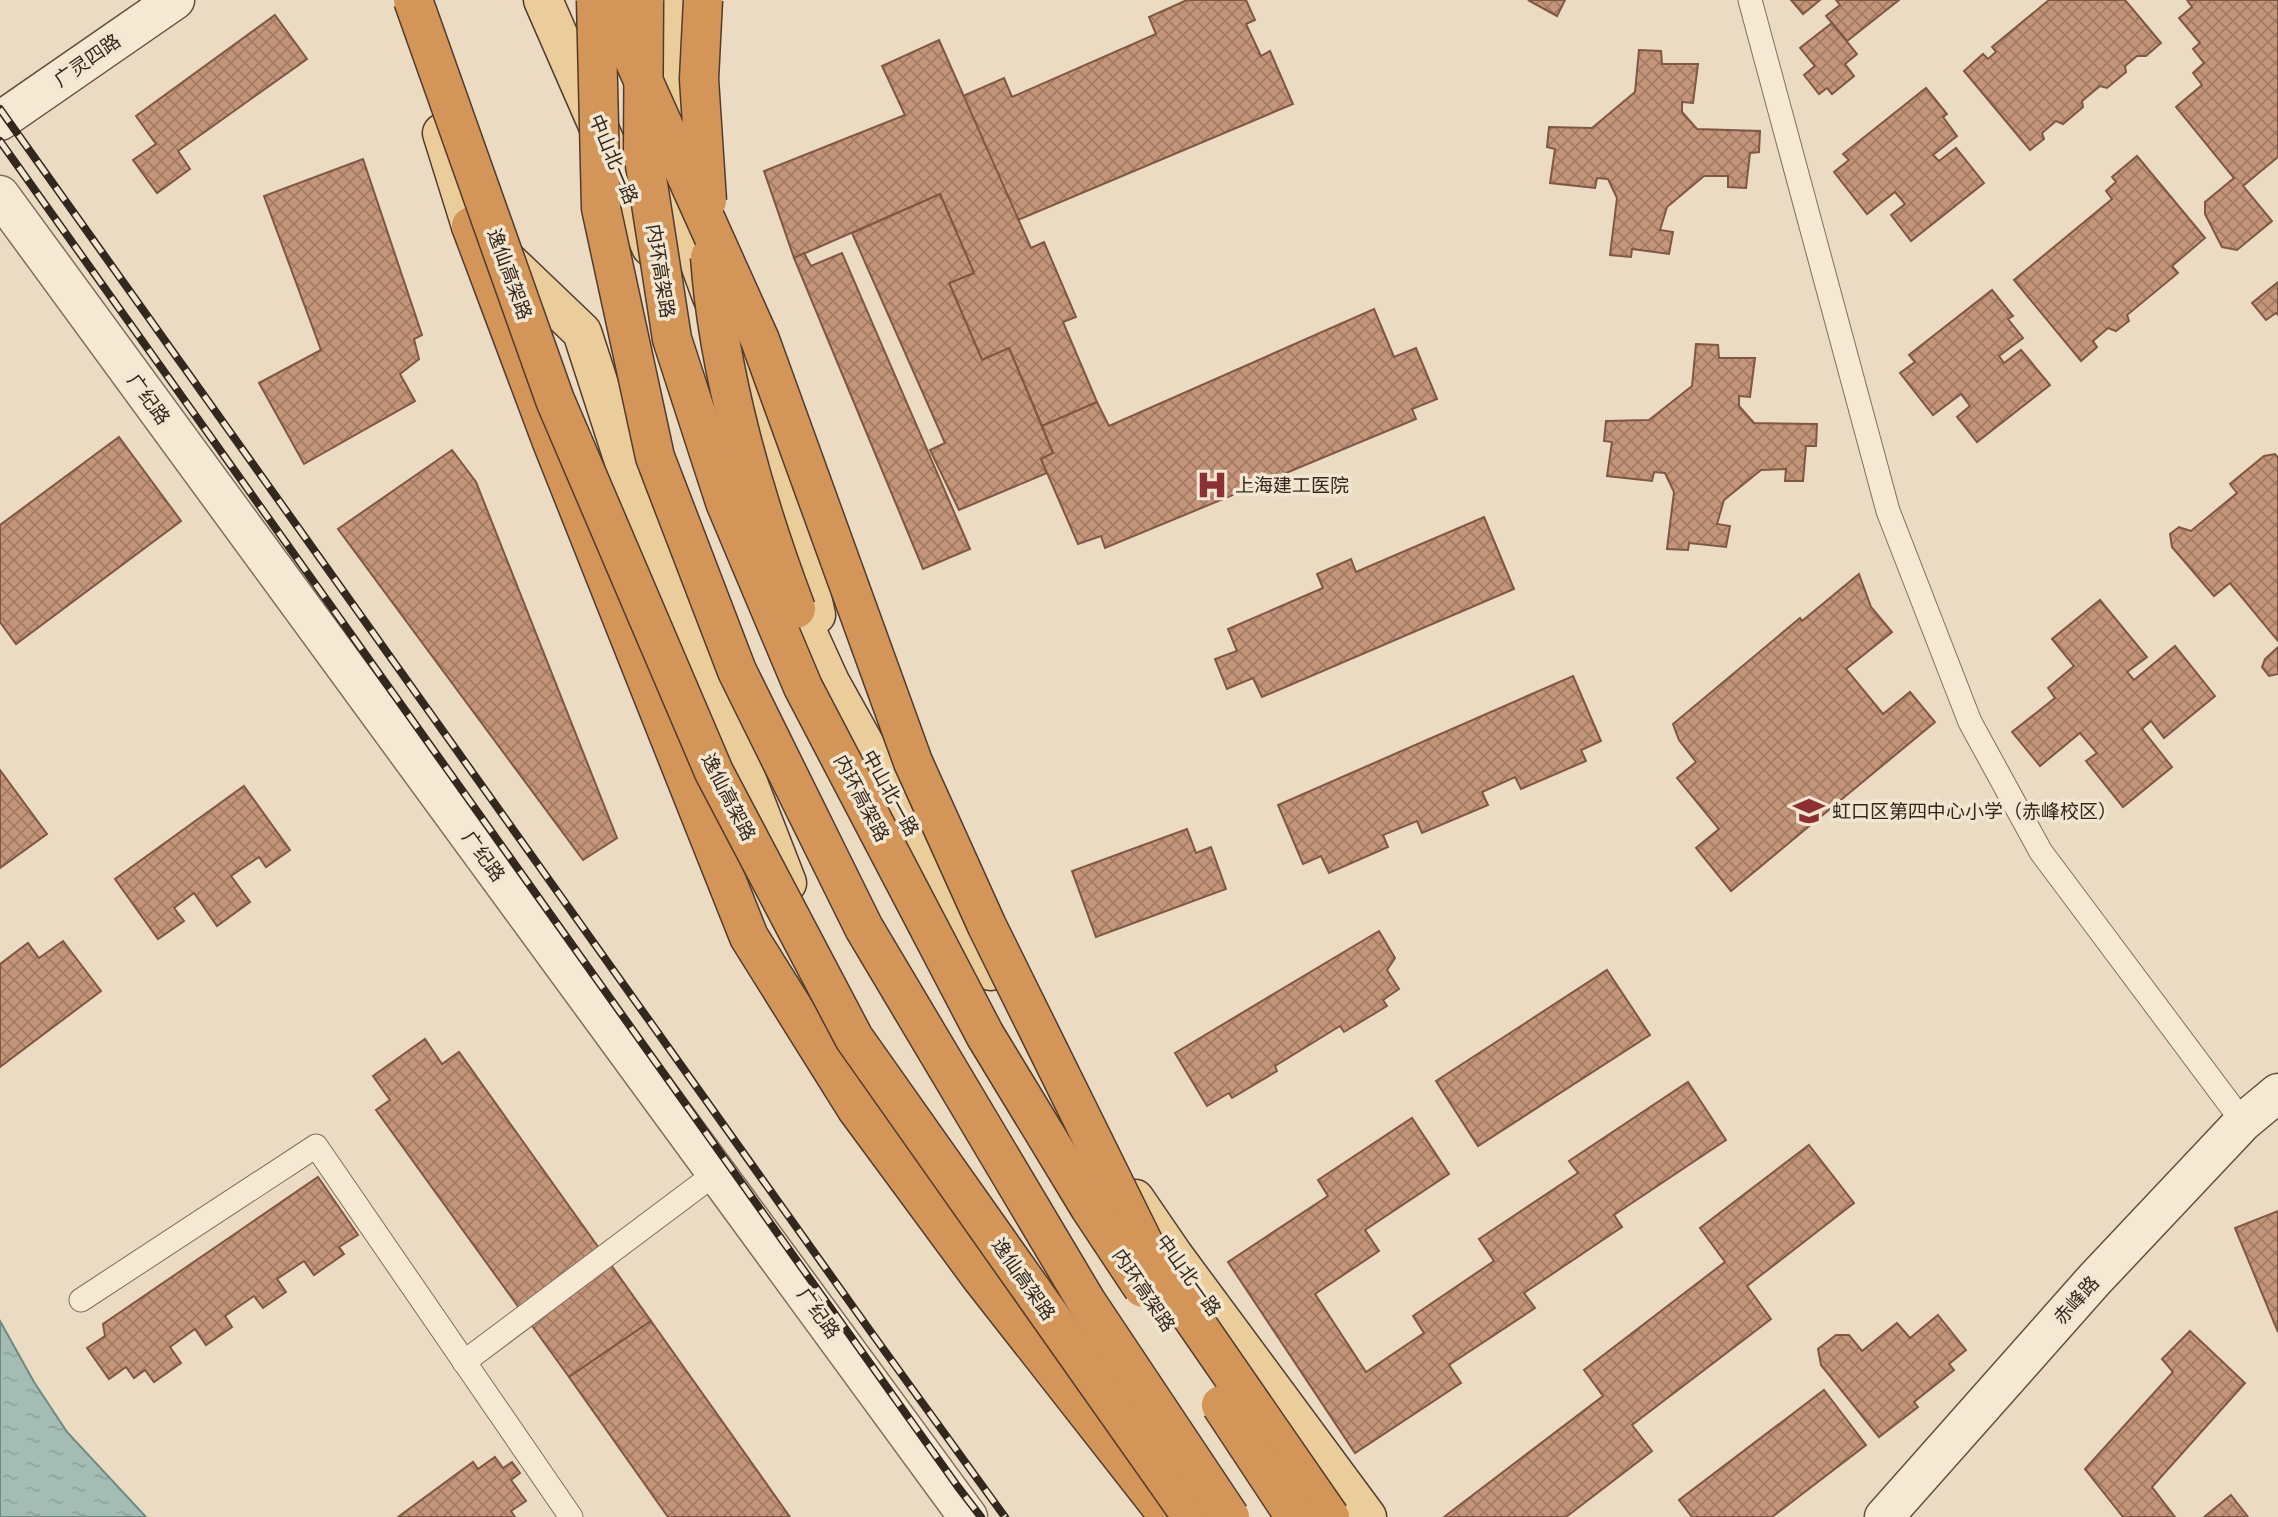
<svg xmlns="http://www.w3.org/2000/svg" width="2278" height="1517" viewBox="0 0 2278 1517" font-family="'Libre Baskerville','Noto Sans SC',serif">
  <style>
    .water { fill: url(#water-ripples); stroke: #6c8a80; stroke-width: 2 }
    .building { fill: url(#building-cross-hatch); stroke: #7f5742; stroke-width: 2 }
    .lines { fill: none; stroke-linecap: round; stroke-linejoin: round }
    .lane-casing { stroke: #826d5b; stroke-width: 25 }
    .street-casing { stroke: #826d5b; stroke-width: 41 }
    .secondary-casing { stroke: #644e3e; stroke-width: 41 }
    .primary-casing { stroke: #503c2f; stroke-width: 41 }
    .highway-casing { stroke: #503c2f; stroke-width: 41 }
    .lane { stroke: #f6e9d4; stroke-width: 23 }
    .street { stroke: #f6e9d4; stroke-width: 38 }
    .secondary { stroke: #f6e9d4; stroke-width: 38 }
    .primary { stroke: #ebcd9c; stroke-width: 38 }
    .highway { stroke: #d39558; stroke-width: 38 }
    .rail-casing { stroke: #33271e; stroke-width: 8 }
    .rail { stroke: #f2e6d1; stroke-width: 5; stroke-dasharray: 16; stroke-linecap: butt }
    .highway-bridge-casing { stroke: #503c2f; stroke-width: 41; stroke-linecap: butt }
    .highway-bridge { stroke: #d39558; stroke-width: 38 }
    .labels { text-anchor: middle; stroke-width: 7; stroke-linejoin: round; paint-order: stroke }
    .street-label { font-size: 19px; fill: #33271e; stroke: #f2e6d1 }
    .poi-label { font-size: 19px; fill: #33271e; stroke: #f2e6d1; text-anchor: start }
  </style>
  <defs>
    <pattern id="water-ripples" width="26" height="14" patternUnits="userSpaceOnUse" patternTransform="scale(1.75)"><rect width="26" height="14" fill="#a4bdb4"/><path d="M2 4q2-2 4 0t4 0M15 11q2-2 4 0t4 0" fill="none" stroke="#8ea29a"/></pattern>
    <pattern id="building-cross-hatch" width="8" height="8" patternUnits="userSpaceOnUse" patternTransform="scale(1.75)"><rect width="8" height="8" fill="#c5957a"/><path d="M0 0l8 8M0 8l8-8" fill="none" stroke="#a17a63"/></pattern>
  </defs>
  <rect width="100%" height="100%" fill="#eadbc2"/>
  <polygon class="water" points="0,1321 34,1382 67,1432 146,1517 0,1517"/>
  <g class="building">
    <polygon points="1187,0 1246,0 1255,20 1246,24 1261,56 1270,51 1293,104 1018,220 963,96 1004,78 1012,97 1156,34 1149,17"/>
    <polygon points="1528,0 1565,0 1557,16"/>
    <polygon points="1791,0 1820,0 1803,14"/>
    <polygon points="1836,0 1899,0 1847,41 1826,16 1840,5"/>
    <polygon points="2049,0 2125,0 2161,43 2146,56 2137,56 2125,66 2126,72 2107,88 2100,86 2082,101 2083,107 2063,124 2056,121 2042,133 2044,139 2030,150 1964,71 1983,54 1988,59 1996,52 1992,47"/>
    <polygon points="2187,0 2278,0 2278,157 2243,186 2272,221 2237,250 2222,247 2205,214 2205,202 2234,178 2176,107 2202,85 2193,73 2204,63 2193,49 2200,43 2179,18 2192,7"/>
    <polygon points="275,15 307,59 178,151 190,169 157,193 133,160 156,144 136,116"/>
    <polygon points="1832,23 1857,54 1845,64 1854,76 1832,94 1827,88 1819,94 1804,75 1815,66 1800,48"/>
    <polygon points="939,40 1031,248 1044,242 1076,317 1063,322 1097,402 1042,426 1009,348 982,360 949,283 974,273 940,194 794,258 764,171 905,115 882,66"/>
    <polygon points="1639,50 1661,51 1662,64 1698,64 1693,103 1682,102 1682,112 1697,129 1760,131 1759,152 1750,153 1746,188 1728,187 1728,176 1704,176 1667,207 1660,230 1673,232 1669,254 1632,249 1631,257 1610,255 1617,198 1608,179 1597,178 1595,188 1550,183 1555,149 1547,147 1549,127 1592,128 1635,92"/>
    <polygon points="1926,88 1947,114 1943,117 1957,136 1933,155 1939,161 1956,148 1984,183 1911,241 1891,215 1905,204 1895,192 1867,214 1834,172 1849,160 1843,154"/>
    <polygon points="2137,156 2205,238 2172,266 2178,273 2127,315 2129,321 2116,331 2108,328 2093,341 2097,347 2081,361 2014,280 2112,199 2106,191 2116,182 2112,177"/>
    <polygon points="363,159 422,335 414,339 419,359 400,374 415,401 304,464 259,383 321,350 264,196"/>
    <polygon points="940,194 974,273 949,283 982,360 1009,348 1053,453 1041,459 1047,473 959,510 930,450 945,443 852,233"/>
    <polygon points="804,253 811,266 842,253 970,549 923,569 794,258"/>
    <polygon points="2278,282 2278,315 2276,313 2266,320 2252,303"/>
    <polygon points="1992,290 2013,316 2008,319 2023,338 1999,356 2004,363 2021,350 2050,385 1977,442 1957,417 1970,406 1961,394 1933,415 1900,373 1915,362 1909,355"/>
    <polygon points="1374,309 1394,357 1416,348 1437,399 1412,409 1416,419 1105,548 1101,536 1078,544 1041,459 1053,453 1042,426 1097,402 1109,426"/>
    <polygon points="1696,344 1718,345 1719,358 1755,358 1750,397 1739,396 1739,406 1754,423 1817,424 1816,446 1806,446 1803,481 1785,481 1786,469 1761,470 1724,500 1717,524 1730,526 1726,547 1689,543 1688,550 1667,549 1674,492 1665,473 1654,472 1652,481 1607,476 1612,442 1604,441 1606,421 1649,420 1692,386"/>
    <polygon points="119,437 181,521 16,644 0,622 0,525"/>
    <polygon points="452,450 476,482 617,838 583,860 338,529"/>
    <polygon points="2275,454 2278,458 2278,641 2230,583 2214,596 2172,547 2170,534 2179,527 2191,531 2237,493 2230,484 2264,456"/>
    <polygon points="1484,517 1514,589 1262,697 1253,678 1227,689 1215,659 1237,651 1228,629 1323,588 1317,574 1351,559 1356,572"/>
    <polygon points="1859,574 1871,607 1892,632 1846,669 1883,714 1910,692 1935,722 1731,891 1696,848 1719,829 1677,778 1696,762 1679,740 1673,724 1800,618 1802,621"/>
    <polygon points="2100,600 2147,657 2127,672 2134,680 2175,646 2215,696 2164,738 2151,721 2142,729 2172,767 2123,807 2086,761 2097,753 2080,733 2040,766 2012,732 2055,698 2048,688 2074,666 2052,639"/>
    <polygon points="2278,647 2278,674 2269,676 2262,667 2265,659"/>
    <polygon points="1573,676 1601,741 1581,750 1586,761 1521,789 1515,777 1482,792 1488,805 1422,833 1417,821 1383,835 1388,847 1329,873 1321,856 1303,864 1278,805"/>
    <polygon points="0,770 47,834 0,868"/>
    <polygon points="244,786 290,850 266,867 259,857 231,876 250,902 217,926 194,893 174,908 184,921 158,939 115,879"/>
    <polygon points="1187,829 1196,853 1211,847 1226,889 1096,937 1072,871"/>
    <polygon points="1379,931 1395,958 1387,970 1399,989 1383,1000 1387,1006 1344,1032 1340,1026 1275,1066 1277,1071 1232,1098 1229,1093 1207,1106 1175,1053"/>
    <polygon points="63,941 101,991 0,1067 0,964 28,943 39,958"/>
    <polygon points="1607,970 1650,1035 1478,1146 1436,1081"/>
    <polygon points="425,1039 442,1064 459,1052 651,1321 569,1377 376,1110 390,1100 373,1076"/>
    <polygon points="1688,1082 1726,1140 1614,1215 1622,1227 1524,1293 1535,1308 1449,1365 1461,1383 1355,1453 1228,1262 1328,1196 1318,1180 1412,1118 1449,1174 1365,1230 1379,1251 1315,1294 1366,1372 1424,1333 1413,1316 1494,1261 1479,1239 1578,1173 1569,1161"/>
    <polygon points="1809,1145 1854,1203 1747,1286 1771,1319 1632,1425 1652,1451 1566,1517 1444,1517 1603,1396 1584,1370 1725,1262 1700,1228"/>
    <polygon points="318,1177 358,1235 339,1247 344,1254 314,1275 304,1261 277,1279 286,1292 263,1308 254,1296 225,1316 232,1327 206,1345 195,1329 170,1347 181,1363 154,1382 145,1370 134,1378 126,1367 109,1379 87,1348 105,1336 103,1324"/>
    <polygon points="2278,1211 2278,1332 2235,1228"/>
    <polygon points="1938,1315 1966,1350 1949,1364 1954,1370 1914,1402 1918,1407 1879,1437 1821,1365 1818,1349 1836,1335 1849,1335 1862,1351 1897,1323 1910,1338"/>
    <polygon points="651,1321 790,1517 668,1517 569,1377"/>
    <polygon points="2190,1331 2245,1383 2152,1487 2175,1517 2123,1517 2085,1469 2173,1372 2162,1359"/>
    <polygon points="1824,1390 1866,1445 1772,1517 1692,1517 1679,1500"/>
    <polygon points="495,1457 503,1468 512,1462 520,1473 511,1480 526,1501 511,1511 515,1517 398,1517 473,1462 478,1469"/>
    <polygon points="2231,1495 2248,1517 2204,1517"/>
  </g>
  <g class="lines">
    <defs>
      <g id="lane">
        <polyline points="1750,0 1888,511 1970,722 2041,852 2243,1122"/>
        <polyline points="81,1300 316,1146 571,1517"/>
        <polyline points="464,1362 716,1173"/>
      </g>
      <polyline id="street" points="0,195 968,1517"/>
      <g id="secondary">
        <polyline points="0,121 175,0"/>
        <polyline points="1884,1517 2095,1279 2243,1122 2278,1093"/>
      </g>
      <g id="primary">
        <polyline points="543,0 651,247"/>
        <polyline points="667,0 662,102 679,207 712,297"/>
        <polyline points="442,133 471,226 582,332 628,474 787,883"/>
        <polyline points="738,370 799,537 816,615"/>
        <polyline points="783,579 830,682 991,971"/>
        <polyline points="1135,1199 1174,1256 1367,1517"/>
      </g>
      <polyline id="highway" points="471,226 552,442 749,937 856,1108 980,1276 1169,1517"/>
    </defs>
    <use href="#lane" class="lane-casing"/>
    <use href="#street" class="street-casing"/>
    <use href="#secondary" class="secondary-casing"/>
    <use href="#primary" class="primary-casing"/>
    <use href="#highway" class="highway-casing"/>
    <use href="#lane" class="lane"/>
    <use href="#street" class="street"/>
    <use href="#secondary" class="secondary"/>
    <use href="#primary" class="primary"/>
    <use href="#highway" class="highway"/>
    <defs>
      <g id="rail">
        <polyline points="0,109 871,1332 1005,1517"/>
        <polyline points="0,141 958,1487 981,1517"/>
      </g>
    </defs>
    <use href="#rail" class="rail-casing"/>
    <use href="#rail" class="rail"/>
    <defs>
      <g id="highway-bridge">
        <polyline points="413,0 555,400 714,772 854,1038 1192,1517"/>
        <polyline points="596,0 601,208 655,457 737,671 864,928 1086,1301 1230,1517"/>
        <polyline points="607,0 760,340 913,762 987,926 1151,1258 1330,1517"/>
        <polyline points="644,0 643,152 672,339 725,502 803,687 985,1035 1090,1208 1143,1288"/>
        <polyline points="703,0 699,79 707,201"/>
        <path d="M 710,257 C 718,372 755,501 796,609"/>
        <polyline points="1221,1405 1295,1517"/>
      </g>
    </defs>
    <use href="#highway-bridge" class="highway-bridge-casing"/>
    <use href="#highway-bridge" class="highway-bridge"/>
  </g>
  <defs>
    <symbol id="hospital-bare" viewBox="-9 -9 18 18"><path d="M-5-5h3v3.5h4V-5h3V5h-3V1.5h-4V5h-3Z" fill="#8c3036" stroke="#f2e6d1" stroke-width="2.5" paint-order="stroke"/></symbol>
    <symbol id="school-bare" viewBox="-9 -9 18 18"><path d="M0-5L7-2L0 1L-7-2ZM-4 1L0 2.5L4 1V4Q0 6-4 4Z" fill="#8c3036" stroke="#f2e6d1" stroke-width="2.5" paint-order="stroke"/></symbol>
  </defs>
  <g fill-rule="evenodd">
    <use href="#hospital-bare" x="1190" y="463" width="44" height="44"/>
    <use href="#school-bare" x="1787" y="789" width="44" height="44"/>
  </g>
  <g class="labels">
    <g class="street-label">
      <text transform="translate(87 60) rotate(-35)" y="7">广灵四路</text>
      <text transform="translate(614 159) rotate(67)" y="7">中山北一路</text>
      <text transform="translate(661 271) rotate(81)" y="7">内环高架路</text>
      <text transform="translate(510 274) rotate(70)" y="7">逸仙高架路</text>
      <text transform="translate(149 399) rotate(54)" y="7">广纪路</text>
      <text transform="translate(891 793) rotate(61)" y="7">中山北一路</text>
      <text transform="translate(729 797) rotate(63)" y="7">逸仙高架路</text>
      <text transform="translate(862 798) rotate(62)" y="7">内环高架路</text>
      <text transform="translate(484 856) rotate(54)" y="7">广纪路</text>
      <text transform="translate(1189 1275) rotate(54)" y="7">中山北一路</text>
      <text transform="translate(1024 1279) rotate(55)" y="7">逸仙高架路</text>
      <text transform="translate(1144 1290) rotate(56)" y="7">内环高架路</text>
      <text transform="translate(2076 1300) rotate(-48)" y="7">赤峰路</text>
      <text transform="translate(819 1313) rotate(54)" y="7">广纪路</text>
    </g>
    <g class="poi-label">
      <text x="1235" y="492">上海建工医院</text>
      <text x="1832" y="818">虹口区第四中心小学（赤峰校区）</text>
    </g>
  </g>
</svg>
